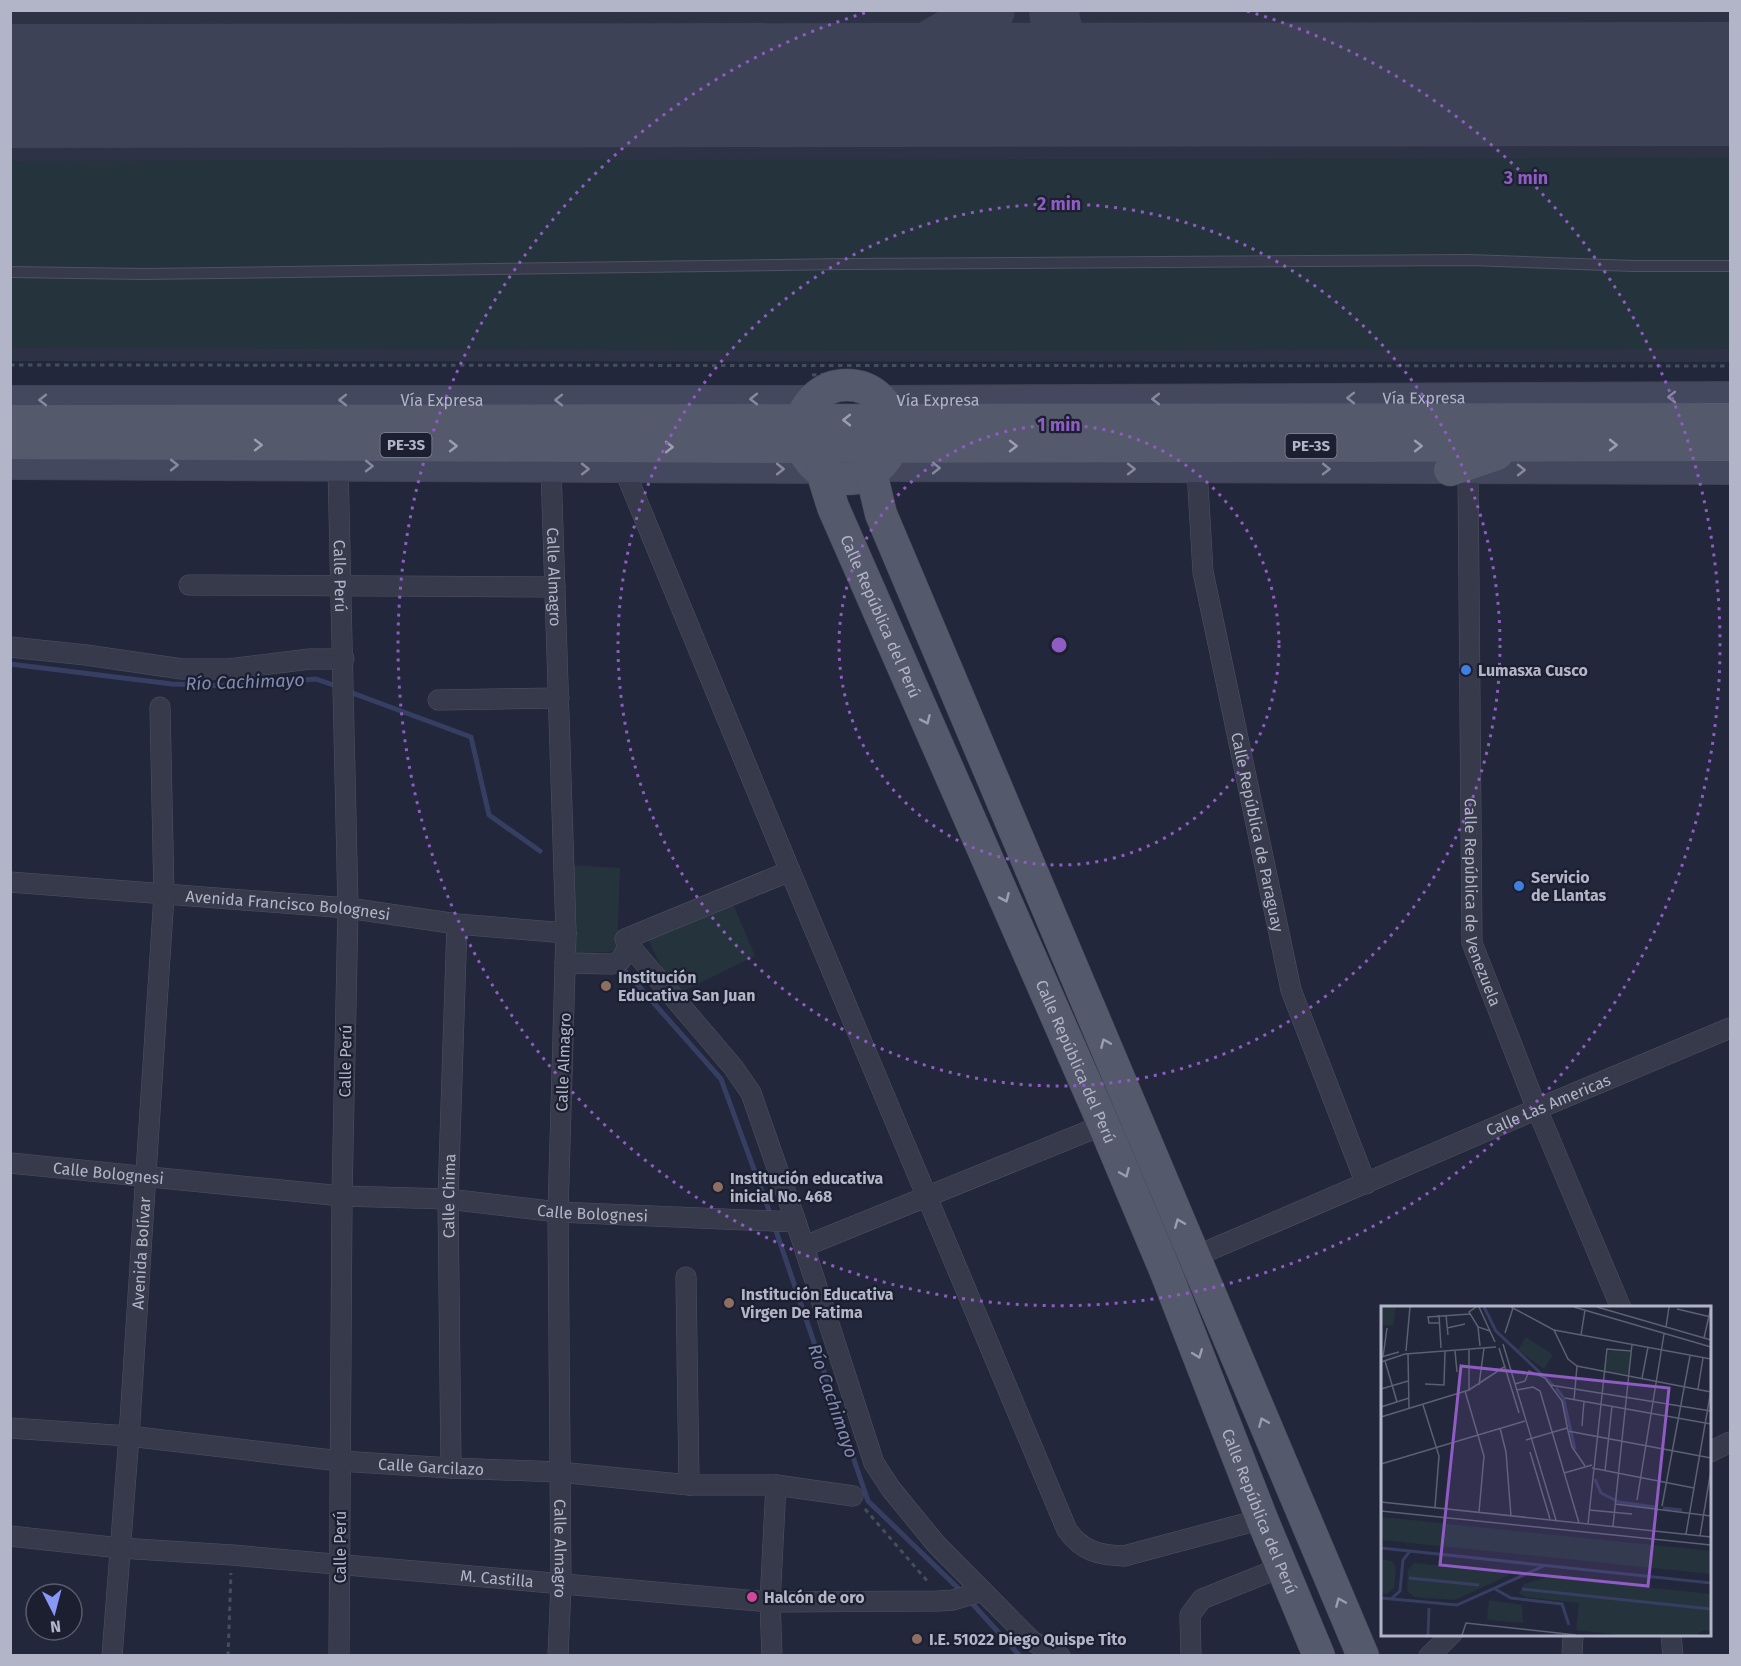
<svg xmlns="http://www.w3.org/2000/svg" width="1741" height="1666" viewBox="0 0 1741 1666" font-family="'Fira Sans',sans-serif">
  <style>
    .airport { fill: #2d3245 }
    .green { fill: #25343c }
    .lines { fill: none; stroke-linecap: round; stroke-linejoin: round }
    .stream { stroke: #363e62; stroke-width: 5 }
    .taxiway { stroke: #3e4256; stroke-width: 50 }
    .runway { stroke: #3e4256; stroke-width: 124 }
    .lane-casing { stroke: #4f5263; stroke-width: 12 }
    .street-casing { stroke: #4f5263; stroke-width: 21 }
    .secondary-casing { stroke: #404354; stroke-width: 30 }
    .primary-casing { stroke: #404354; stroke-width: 33 }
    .path { stroke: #425159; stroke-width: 3; stroke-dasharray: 4.5 4.5; stroke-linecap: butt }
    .lane { stroke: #363a4b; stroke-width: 10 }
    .street { stroke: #363a4b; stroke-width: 20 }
    .secondary { stroke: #44485e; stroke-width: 28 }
    .primary { stroke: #54596b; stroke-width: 32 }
    .oneway { stroke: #86899d }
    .oneway2 { stroke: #9a9eb0 }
    .ring { fill: none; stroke: #8e5cc2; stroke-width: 3; stroke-dasharray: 3 6 }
    .shop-dot { fill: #3f7fe0; stroke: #1c1f30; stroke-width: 2 }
    .education-dot { fill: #8d6e63; stroke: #1c1f30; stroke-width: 2 }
    .hotel-dot { fill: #d1479c; stroke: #1c1f30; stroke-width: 2 }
    .labels { text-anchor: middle; stroke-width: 4.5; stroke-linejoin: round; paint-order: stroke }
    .shield { fill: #1c1f30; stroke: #85889a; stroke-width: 1.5 }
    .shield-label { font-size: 15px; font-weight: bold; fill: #b2b5c7 }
    .street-label { font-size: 16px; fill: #b2b5c7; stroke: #1c1f30 }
    .poi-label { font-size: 16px; font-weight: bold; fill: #b2b5c7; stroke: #1c1f30; text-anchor: start }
    .water-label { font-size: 18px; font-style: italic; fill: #818bb3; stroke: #1c1f30 }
    .inset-river { fill: none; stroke: #363e62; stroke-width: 3 }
    .inset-road { fill: none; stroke: #5c6073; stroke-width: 1.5 }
    .view { fill: #8e5cc2; fill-opacity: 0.15; stroke: #8e5cc2; stroke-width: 3 }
    .inset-edge { fill: none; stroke: #b2b5c7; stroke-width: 3 }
    .centre { fill: #8e5cc2; stroke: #1c1f30; stroke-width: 3 }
    .ring-label { font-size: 18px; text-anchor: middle; font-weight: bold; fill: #8e5cc2; stroke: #1c1f30; stroke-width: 4.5; stroke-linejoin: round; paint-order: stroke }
  </style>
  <rect width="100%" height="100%" fill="#23273b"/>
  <polygon class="airport" points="11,11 1730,11 1730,362 11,361"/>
  <g class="green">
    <polygon points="1730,158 1730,349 892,351 11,348 11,161"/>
    <polygon points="571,865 620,868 617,951 573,954"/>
    <polygon points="733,904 755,956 675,995 648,939"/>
  </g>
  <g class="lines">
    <g class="stream">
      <polyline points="10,664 172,684 229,686 316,679 339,687"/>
      <polyline points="347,691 471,737 489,815 540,851"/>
      <polyline points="621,966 721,1079 771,1216"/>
      <polyline points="774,1225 868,1501 962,1592"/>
      <polyline points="968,1599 1020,1656"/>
    </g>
    <g class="taxiway">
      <path d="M 1054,10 C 1055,36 1072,62 1083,85"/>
      <polyline points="863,85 990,10"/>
    </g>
    <polyline class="runway" points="10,86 1730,84"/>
    <defs>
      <polyline id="lane" points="10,272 144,274 844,264 1469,260 1633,266 1730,266"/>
      <g id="street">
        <path id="s1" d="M 338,466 L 348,908 L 342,1196 L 339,1656"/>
        <path id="s2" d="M 551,469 L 566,933 L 558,1212 L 561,1585 L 558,1656"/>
        <path d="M 624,469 L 790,871 L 1067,1530 C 1082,1551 1098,1555 1124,1556 L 1262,1519"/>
        <path id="s3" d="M 1197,469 L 1203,572 L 1291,990 L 1366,1184"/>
        <path id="s4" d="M 1468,470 L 1472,943 L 1537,1109 L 1621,1308"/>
        <polyline points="189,585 555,587"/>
        <polyline points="10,647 86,655 182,669 229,669 310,659 344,659"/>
        <polyline points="438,700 559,698"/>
        <path id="s5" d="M 10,882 L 348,908 L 457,924 L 566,933"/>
        <polyline points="629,945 733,1067 751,1093 796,1222"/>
        <polyline points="565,963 612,964 621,960 629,945 625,939 790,871"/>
        <path id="s6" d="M 10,1163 L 342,1196 L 448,1199 L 558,1212 L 796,1222 L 874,1463 L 891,1489 L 936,1544 L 1032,1641 L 1060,1656"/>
        <polyline points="805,1246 1113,1121"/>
        <path id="s7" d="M 1187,1260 L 1537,1109 L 1730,1028"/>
        <polyline points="686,1277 689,1485"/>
        <path id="s8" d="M 10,1428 L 129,1436 L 340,1461 L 451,1468 L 559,1472 L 689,1485 L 776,1485 L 853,1496"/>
        <polyline points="1710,1452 1730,1442"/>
        <path id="s9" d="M 451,1468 L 448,1199 L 457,924"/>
        <path id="s10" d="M 10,1536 L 120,1548 L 232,1555 L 770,1602 L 938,1601 L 953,1600 L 983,1591"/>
        <polyline points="1671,1634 1673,1656"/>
        <path id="s11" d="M 112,1656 L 129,1436 L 164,895 L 160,707"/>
        <polyline points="772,1656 770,1602 776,1485"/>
        <polyline points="1191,1656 1190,1615 1202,1599 1282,1567"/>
        <polyline points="1429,1656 1452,1634"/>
        <polyline points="1572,1656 1573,1634"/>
      </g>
      <g id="secondary">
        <path id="s12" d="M 10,400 L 812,400"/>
        <path id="s13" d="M 881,400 L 1730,396"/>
        <polyline points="10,465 817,469"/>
        <polyline points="878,467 1730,470"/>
      </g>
      <g id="primary">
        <circle cx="847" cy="432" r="47"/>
        <polyline points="10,421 1730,419"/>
        <polyline points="10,443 771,447 1730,445"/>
        <polyline points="1450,470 1497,454"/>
        <path id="s14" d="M 822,472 L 833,507 L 1104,1125 L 1165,1270 L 1262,1519 L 1319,1656"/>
        <polyline points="871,472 881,514 1363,1656"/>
      </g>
    </defs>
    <use href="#lane" class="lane-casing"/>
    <use href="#street" class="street-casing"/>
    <use href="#secondary" class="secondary-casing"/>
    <use href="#primary" class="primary-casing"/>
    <g class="path">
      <polyline points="10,365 1730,366"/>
      <polyline points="812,375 845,373 874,379"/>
      <polyline points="865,1509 929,1583"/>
      <polyline points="228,1656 231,1573"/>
    </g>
    <use href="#lane" class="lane"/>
    <use href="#street" class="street"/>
    <use href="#secondary" class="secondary"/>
    <use href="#primary" class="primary"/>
  </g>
  <defs><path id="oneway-chevron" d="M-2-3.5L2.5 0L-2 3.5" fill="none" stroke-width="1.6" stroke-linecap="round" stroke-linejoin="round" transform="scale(1.5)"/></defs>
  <g class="oneway">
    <use href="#oneway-chevron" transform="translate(1672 397) rotate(180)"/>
    <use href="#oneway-chevron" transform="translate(1351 398) rotate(180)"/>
    <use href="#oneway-chevron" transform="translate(754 399) rotate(180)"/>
    <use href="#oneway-chevron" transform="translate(1156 399) rotate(180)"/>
    <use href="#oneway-chevron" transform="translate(43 400) rotate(180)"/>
    <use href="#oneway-chevron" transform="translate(343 400) rotate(180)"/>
    <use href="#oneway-chevron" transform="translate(559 400) rotate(180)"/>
    <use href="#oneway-chevron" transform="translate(174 465)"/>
    <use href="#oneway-chevron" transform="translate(369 466) rotate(1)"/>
    <use href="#oneway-chevron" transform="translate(936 468)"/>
    <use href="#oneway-chevron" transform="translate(585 469)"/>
    <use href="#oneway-chevron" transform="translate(780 469)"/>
    <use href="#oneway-chevron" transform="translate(1131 469)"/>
    <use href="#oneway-chevron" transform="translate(1326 469) rotate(1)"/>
    <use href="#oneway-chevron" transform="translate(1521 470)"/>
  </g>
  <g class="oneway2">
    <use href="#oneway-chevron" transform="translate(847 420) rotate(-180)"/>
    <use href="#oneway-chevron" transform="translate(258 445)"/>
    <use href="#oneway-chevron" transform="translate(1613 445)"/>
    <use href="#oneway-chevron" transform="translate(453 446)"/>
    <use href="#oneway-chevron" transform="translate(1013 446)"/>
    <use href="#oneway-chevron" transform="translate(1418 446)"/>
    <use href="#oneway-chevron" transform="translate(669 447)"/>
    <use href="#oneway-chevron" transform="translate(926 720) rotate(66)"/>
    <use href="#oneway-chevron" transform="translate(1005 898) rotate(66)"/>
    <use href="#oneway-chevron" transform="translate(1105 1043) rotate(-113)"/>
    <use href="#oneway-chevron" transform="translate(1125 1173) rotate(67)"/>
    <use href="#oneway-chevron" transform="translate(1179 1223) rotate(-112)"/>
    <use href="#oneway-chevron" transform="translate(1198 1354) rotate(69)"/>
    <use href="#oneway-chevron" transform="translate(1263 1422) rotate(-113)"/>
    <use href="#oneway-chevron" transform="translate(1340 1602) rotate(-113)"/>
  </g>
  <g class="ring">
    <circle cx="1059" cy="645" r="220"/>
    <circle cx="1059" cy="645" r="441"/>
    <path d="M1247 11A661 661 0 1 1 871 11"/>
  </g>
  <g class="shop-dot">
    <circle cx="1466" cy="670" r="6"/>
    <circle cx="1519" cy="886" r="6"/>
  </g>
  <g class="education-dot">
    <circle cx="606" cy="986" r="6"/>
    <circle cx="718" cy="1187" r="6"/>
    <circle cx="729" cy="1303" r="6"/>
    <circle cx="917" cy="1639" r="6"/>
  </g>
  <circle class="hotel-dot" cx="752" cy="1597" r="6"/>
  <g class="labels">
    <g class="shield">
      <rect x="380.5" y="433" width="51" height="24" rx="4.5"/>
      <rect x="1285.5" y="434" width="51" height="24" rx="4.5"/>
    </g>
    <g class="shield-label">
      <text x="406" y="450">PE-3S</text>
      <text x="1311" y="451">PE-3S</text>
    </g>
    <g class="street-label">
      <text dy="6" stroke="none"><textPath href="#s13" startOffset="543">Vía Expresa</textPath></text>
      <text dy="6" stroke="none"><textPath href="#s13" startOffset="57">Vía Expresa</textPath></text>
      <text dy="6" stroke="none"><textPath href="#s12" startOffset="432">Vía Expresa</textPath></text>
      <text dy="6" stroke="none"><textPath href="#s1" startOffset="110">Calle Perú</textPath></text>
      <text dy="6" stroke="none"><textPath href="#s2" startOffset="108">Calle Almagro</textPath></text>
      <text dy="6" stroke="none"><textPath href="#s14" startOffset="156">Calle República del Perú</textPath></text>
      <text dy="6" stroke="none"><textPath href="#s3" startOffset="369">Calle República de Paraguay</textPath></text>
      <text dy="6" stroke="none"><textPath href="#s4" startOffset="434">Calle República de Venezuela</textPath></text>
      <text dy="6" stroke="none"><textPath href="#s5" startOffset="279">Avenida Francisco Bolognesi</textPath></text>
      <text transform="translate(345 1061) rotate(-89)" y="6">Calle Perú</text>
      <text dy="6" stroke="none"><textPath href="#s14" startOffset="642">Calle República del Perú</textPath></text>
      <text transform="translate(563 1062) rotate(-88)" y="6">Calle Almagro</text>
      <text dy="6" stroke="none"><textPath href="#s7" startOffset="393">Calle Las Americas</textPath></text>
      <text dy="6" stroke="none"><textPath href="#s6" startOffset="99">Calle Bolognesi</textPath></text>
      <text dy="6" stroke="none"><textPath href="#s9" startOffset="272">Calle Chima</textPath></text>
      <text dy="6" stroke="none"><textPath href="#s6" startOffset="585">Calle Bolognesi</textPath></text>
      <text dy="6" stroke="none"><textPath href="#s11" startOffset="404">Avenida Bolívar</textPath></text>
      <text dy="6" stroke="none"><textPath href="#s8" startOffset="423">Calle Garcilazo</textPath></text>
      <text dy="6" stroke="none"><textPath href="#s14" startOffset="1128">Calle República del Perú</textPath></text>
      <text transform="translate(340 1547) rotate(-90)" y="6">Calle Perú</text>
      <text dy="6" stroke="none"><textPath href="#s2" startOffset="1080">Calle Almagro</textPath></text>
      <text dy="6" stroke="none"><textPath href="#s10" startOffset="489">M. Castilla</textPath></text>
    </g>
    <g class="poi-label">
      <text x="1478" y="676">Lumasxa Cusco</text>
      <text x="1531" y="883">Servicio<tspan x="1531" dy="18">de Llantas</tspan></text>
      <text x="618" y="983">Institución<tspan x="618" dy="18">Educativa San Juan</tspan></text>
      <text x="730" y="1184">Institución educativa<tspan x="730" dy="18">inicial No. 468</tspan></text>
      <text x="741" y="1300">Institución Educativa<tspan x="741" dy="18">Virgen De Fatima</tspan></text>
      <text x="764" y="1603">Halcón de oro</text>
      <text x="929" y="1645">I.E. 51022 Diego Quispe Tito</text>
    </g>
    <g class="water-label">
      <text transform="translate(245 682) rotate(-2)" y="6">Río Cachimayo</text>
      <text transform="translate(833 1401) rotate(71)" y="6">Río Cachimayo</text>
    </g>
  </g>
  <g transform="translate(1381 1306)">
    <rect width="330" height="330" fill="#23273b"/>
    <path d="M 0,1 L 15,1 L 12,20 L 0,19 ZM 145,31 L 172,49 L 163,63 L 137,44 ZM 228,44 L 250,46 L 247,69 L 224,64 ZM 0,211 L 330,245 L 330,268 L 0,234 ZM 0,253 L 11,255 L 15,261 L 13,282 L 6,288 L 0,287 ZM 33,257 L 126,266 L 128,269 L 74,294 L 33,291 L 26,284 L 27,264 ZM 166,271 L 330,288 L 330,325 L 322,324 L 316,329 L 239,329 L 195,324 L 198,297 L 144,291 L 138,287 L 143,278 ZM 108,294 L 141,299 L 142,317 L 106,314 Z" fill="#25343c"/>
    <path class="inset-river" d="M 103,1 L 115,25 L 172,79M 175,82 L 182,91 L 194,143M 214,173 L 220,187 L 238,196 L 274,201M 282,202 L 301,204M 0,242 L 330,277M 28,272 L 98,279M 114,283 L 130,292 L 181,298 L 188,319M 141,283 L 330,303M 0,292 L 76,299 L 165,259M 10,293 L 19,285 L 22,254 L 29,245M 47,329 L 48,302"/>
    <path class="inset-road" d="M 95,1 L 88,6 L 97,21 L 109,25M 98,1 L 114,36M 130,1 L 173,24 L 187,53 L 196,60 L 330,86M 193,1 L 330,41M 216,1 L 330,34M 296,3 L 330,11M 58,9 L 60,42M 65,9 L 67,29M 59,17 L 48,17 L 47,11 L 89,8M 97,21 L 99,40M 285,21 L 288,1M 66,22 L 84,18M 173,24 L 330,53M 124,27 L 132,2M 200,29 L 204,4M 323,32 L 330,1M 122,38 L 175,214M 118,42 L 138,107M 25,45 L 29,1M 74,45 L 76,66M 27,48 L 28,103M 0,51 L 18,46M 2,51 L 6,22M 4,55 L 16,96M 0,56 L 24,48 L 115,41M 261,72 L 267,41M 44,78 L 63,79 L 64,45M 134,78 L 144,75 L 148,65 L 164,72 L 181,95 L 187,125 L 330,152M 98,79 L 103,42M 169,79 L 330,105M 0,83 L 27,75M 317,83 L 322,52M 88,84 L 88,43M 136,84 L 152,81 L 159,85 L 198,217M 84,85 L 103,150 L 98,206M 184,92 L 330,118M 193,94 L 196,60M 42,99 L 58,150 L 54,201M 0,101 L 28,92M 0,111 L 88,84 L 123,61M 201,120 L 203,95M 119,122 L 125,146 L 130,210M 187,125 L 191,141 L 204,160M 145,134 L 186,122M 149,146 L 169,213M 0,158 L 144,115M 211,162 L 313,182M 224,165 L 231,100M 183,167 L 211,159M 256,194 L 283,28M 0,196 L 330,231M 234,198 L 330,210M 281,200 L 309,50M 208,204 L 251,208M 0,205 L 330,239M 207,218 L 226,43 L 250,45M 232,220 L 251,38M 305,228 L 330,84M 319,230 L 330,164M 81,329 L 85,317 L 195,329"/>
    <path class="view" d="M 80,60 L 288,82 L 267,280 L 59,259 Z"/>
    <rect width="330" height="330" class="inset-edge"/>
  </g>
  <circle cx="1059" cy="645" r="9" class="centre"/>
  <g class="ring-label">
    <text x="1526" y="184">3 min</text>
    <text x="1059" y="210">2 min</text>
    <text x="1059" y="431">1 min</text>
  </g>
  <rect width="1741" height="1666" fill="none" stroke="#b2b5c7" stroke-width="24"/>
  <g transform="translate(54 1612) rotate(174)"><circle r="28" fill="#1c1f30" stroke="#585b6c" stroke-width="1.5"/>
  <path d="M0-4.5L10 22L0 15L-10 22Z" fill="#8798f7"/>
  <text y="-9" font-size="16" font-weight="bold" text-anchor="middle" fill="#b2b5c7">N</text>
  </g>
</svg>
